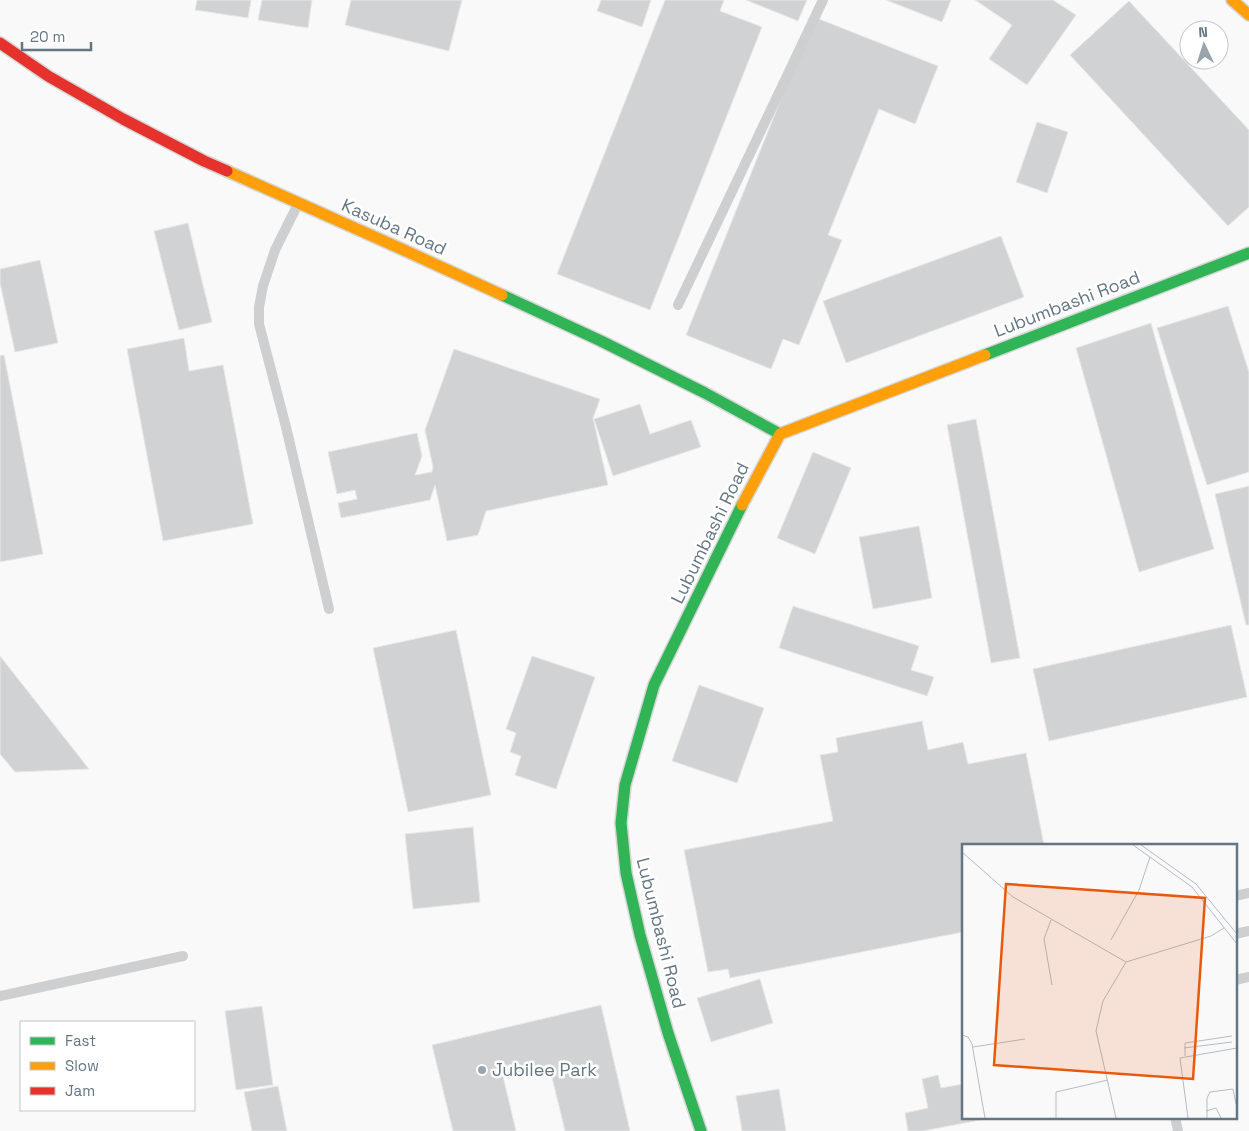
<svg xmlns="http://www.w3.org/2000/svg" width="1249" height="1131" viewBox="0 0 1249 1131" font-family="'Space Grotesk',sans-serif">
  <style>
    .building { fill: #d0d2d3; stroke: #e8e8e8 }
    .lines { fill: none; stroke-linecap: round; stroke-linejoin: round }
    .fast-casing { stroke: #d5d6d7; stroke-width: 14 }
    .slow-casing { stroke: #d5d6d7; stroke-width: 14 }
    .jam-casing { stroke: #d5d6d7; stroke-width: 14 }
    .lane { stroke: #cecfd0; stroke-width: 10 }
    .fast { stroke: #30b455; stroke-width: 11 }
    .slow { stroke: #ff9f0a; stroke-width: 11 }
    .jam { stroke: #e5322d; stroke-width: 11 }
    .poi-dot { fill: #99a4ac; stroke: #fff; stroke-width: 2 }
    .labels { text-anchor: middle; stroke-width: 5; stroke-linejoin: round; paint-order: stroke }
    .street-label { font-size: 18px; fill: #657683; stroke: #fff }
    .poi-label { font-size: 18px; fill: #657683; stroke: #fff; text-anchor: start }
    .inset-road { fill: none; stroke: #b5bdc3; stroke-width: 1 }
    .view { fill: #e8590c; fill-opacity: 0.15; stroke: #e8590c; stroke-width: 2.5 }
    .inset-edge { fill: none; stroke: #657683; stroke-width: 2.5 }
  </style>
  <rect width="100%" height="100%" fill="#f9f9f9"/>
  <g class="building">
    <polygon points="197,0 251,0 248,18 195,10"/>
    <polygon points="262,0 312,0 308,28 258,20"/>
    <polygon points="351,0 462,0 449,51 345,25"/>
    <polygon points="601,0 651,0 642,27 597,11"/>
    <polygon points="665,0 724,0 720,11 762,27 650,310 557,274"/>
    <polygon points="746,0 807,0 798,21"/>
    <polygon points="886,0 951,0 942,22"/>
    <polygon points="975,0 1053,0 1076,15 1027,85 989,59 1012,25"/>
    <polygon points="1129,1 1249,130 1249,207 1228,226 1070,55"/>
    <polygon points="814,17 938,66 915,124 879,109 828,235 842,240 799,345 783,339 771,369 686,335"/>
    <polygon points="1037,122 1068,132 1047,193 1016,182"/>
    <polygon points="188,223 212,322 179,330 154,231"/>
    <polygon points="1001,236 1024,297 846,363 823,301"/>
    <polygon points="40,260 58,343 15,352 0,283 0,269"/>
    <polygon points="1228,306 1249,372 1249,472 1207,485 1157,328"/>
    <polygon points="1151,323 1214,549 1139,572 1076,348"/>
    <polygon points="184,338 189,371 223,365 253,524 163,541 127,349"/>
    <polygon points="454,349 600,399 593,418 608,485 486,511 478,535 447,541 435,485 430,500 341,518 338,503 357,499 355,490 337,494 328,452 417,433 422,456 415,475 432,472 433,467 425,430"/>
    <polygon points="4,355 43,554 0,562 0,356"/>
    <polygon points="640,404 650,434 691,420 701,447 613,476 594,419"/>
    <polygon points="976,419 1020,658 991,663 947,425"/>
    <polygon points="813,452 851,468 815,554 777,538"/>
    <polygon points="1249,486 1249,625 1246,625 1215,494"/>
    <polygon points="919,526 932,598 873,609 859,537"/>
    <polygon points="793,606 919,646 911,670 934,677 927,696 779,648"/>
    <polygon points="1231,625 1247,697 1049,741 1033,669"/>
    <polygon points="456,630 491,795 408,812 373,648"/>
    <polygon points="0,656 89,769 15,772 0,754"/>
    <polygon points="532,656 595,677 556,789 515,775 521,756 510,752 516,733 506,729"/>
    <polygon points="699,685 764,708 737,783 672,761"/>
    <polygon points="922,721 928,750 963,742 968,764 1026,753 1044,845 963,845 963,932 730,978 728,969 708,972 684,850 833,821 820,755 838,752 836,738"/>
    <polygon points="473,827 480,902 413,909 405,834"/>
    <polygon points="760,979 773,1023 711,1042 697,998"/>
    <polygon points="601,1005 630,1131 565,1131 549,1065 503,1076 516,1131 453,1131 432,1045"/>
    <polygon points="262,1006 273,1085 236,1090 225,1011"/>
    <polygon points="938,1075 941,1088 963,1084 963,1117 996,1117 923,1131 908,1131 905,1113 928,1108 922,1079"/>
    <polygon points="278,1086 287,1131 252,1131 244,1092"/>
    <polygon points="779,1089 786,1131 742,1131 736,1096"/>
  </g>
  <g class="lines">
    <defs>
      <g id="fast">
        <polyline points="502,295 601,341 705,393 780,434"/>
        <polyline points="985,355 1249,253"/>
        <polyline points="701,1131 668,1033 640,935 626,873 621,823 625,785 654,685 742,505"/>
      </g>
      <g id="slow">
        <polyline points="1232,0 1249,15"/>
        <polyline points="227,171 406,251 502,295"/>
        <polyline points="742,505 780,434 985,355"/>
      </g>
      <polyline id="jam" points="0,43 48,76 123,119 204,161 227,171"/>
    </defs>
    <use href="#fast" class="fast-casing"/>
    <use href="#slow" class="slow-casing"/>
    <use href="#jam" class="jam-casing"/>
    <g class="lane">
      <polyline points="298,204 275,250 263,286 259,307 259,324 286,427 329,609"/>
      <polyline points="678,305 823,0"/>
      <polyline points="1235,896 1249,893"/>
      <polyline points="1235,934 1249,931"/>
      <polyline points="1235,980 1249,977"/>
      <polyline points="0,996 183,956"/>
      <polyline points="1175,1117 1178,1131"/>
    </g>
    <use href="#fast" class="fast"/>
    <use href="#slow" class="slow"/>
    <use href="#jam" class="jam"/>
  </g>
  <circle class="poi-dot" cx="482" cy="1070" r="5"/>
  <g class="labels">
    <g class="street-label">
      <text transform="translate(394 227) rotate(24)" y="6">Kasuba Road</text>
      <text transform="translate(1067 304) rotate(-21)" y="6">Lubumbashi Road</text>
      <text transform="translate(710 533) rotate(-64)" y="6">Lubumbashi Road</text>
      <text transform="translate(661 933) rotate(76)" y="6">Lubumbashi Road</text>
    </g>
    <g class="poi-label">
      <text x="492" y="1076">Jubilee Park</text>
    </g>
  </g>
  <g transform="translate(962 844)">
    <rect width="275" height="275" fill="#f9f9f9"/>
    <path class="inset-road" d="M 171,1 L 230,43 L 275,100M 179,1 L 234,40 L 275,90M 0,8 L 51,53 L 164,118M 89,76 L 82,95 L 90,141M 149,96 L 177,46 L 188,13M 0,191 L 6,193 L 10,200 L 23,274M 11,203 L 63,195M 222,204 L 270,198M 223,212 L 223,199 L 270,192M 244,267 L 254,264 L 259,274M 94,274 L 94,248 L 146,236M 154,274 L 134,187 L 141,157 L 164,118 L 249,92 L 262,84M 226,274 L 218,214 L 275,204M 245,274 L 245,254 L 248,248 L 271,245 L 274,260"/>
    <path class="view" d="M 44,40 L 243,54 L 231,235 L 32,221 Z"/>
    <rect width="275" height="275" class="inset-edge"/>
  </g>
  <rect x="20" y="1021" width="175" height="90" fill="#ffffff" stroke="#c1c8cd"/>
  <rect x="30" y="1037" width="25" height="8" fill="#30b455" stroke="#c1c8cd"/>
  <text x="65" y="1046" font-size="15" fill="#657683">Fast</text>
  <rect x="30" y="1062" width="25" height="8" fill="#ff9f0a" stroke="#c1c8cd"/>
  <text x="65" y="1071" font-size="15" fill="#657683">Slow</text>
  <rect x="30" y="1087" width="25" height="8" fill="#e5322d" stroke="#c1c8cd"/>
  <text x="65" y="1096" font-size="15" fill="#657683">Jam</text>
  <g transform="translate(1204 45) rotate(356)"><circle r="24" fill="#ffffff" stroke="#c1c8cd"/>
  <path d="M0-4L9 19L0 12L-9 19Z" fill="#99a4ac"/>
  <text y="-8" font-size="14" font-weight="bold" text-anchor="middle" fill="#657683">N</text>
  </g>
  <path d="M22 42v8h69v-8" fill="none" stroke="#657683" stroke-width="2.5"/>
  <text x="30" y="42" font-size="15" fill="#657683" stroke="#ffffff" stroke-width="4" paint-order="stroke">20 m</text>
</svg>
